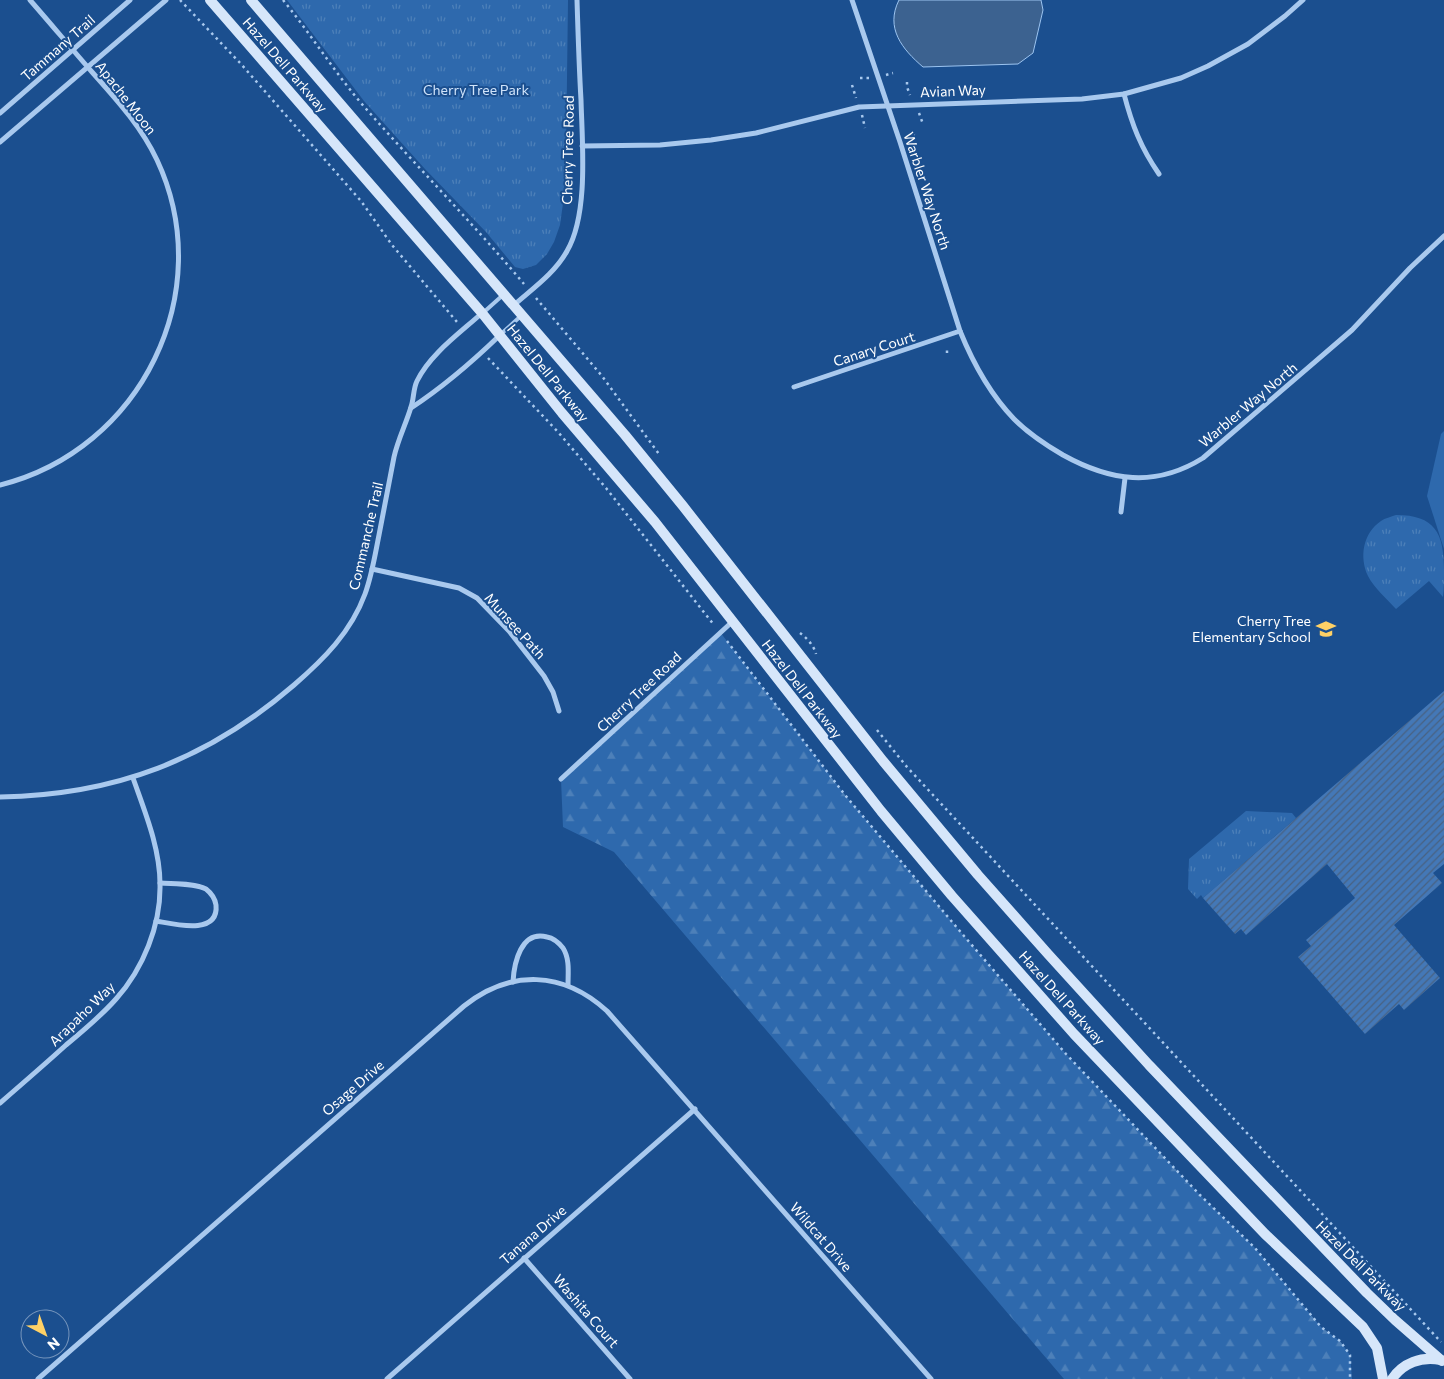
<svg xmlns="http://www.w3.org/2000/svg" width="1444" height="1379" viewBox="0 0 1444 1379" font-family="Commissioner,sans-serif">
  <style>
    .grass { fill: url(#grass-tufts) }
    .forest { fill: url(#forest-firs) }
    .pitch { fill: #2e69ad }
    .water { fill: #3c6290; stroke: #9cc4f0 }
    .building { fill: url(#building-hatch) }
    .lines { fill: none; stroke-linecap: round; stroke-linejoin: round }
    .path { stroke: #a9c9ee; stroke-width: 2.5; stroke-dasharray: 2.5 4; stroke-linecap: butt }
    .service { stroke: #a9c9ee; stroke-width: 4 }
    .minor { stroke: #a9c9ee; stroke-width: 5 }
    .secondary { stroke: #d6e6fa; stroke-width: 10 }
    .labels { text-anchor: middle; stroke-width: 4; stroke-linejoin: round; paint-order: stroke }
    .street-label { font-size: 14px; fill: #fff; stroke: #1b4f8f }
    .park-label { font-size: 14px; fill: #cfe3fa; stroke: #1b4f8f }
    .poi-label { font-size: 14px; fill: #fff; stroke: #1b4f8f; text-anchor: end }
  </style>
  <defs>
    <pattern id="grass-tufts" width="24" height="20" patternUnits="userSpaceOnUse" patternTransform="scale(1.25)"><rect width="24" height="20" fill="#2e69ad"/><path d="M3 7l-1-3M5 7V3M7 7l1-3M15 17l-1-3M17 17v-4M19 17l1-3" fill="none" stroke="#4d80b9"/></pattern>
    <pattern id="forest-firs" width="22" height="20" patternUnits="userSpaceOnUse" patternTransform="scale(1.25)"><rect width="22" height="20" fill="#2e69ad"/><path d="M5 1l3.5 6h-7zM16 11l3.5 6h-7z" fill="#4d80b9"/></pattern>
    <pattern id="building-hatch" width="6" height="6" patternUnits="userSpaceOnUse" patternTransform="scale(1.25)"><rect width="6" height="6" fill="#4478b7"/><path d="M-1 1l2-2M0 6l6-6M5 7l2-2" fill="none" stroke="#486282"/></pattern>
  </defs>
  <rect width="100%" height="100%" fill="#1b4f8f"/>
  <g class="grass">
    <polygon points="287,0 568,0 566,154 564,196 560,225 554,242 547,254 536,265 523,269 515,267 486,232 425,169 364,101"/>
    <path d="M 1396,515 C 1435,515 1444,533 1444,570 C 1444,578 1444,589 1443,597 L 1429,581 L 1396,609 C 1387,599 1374,588 1368,576 C 1359,557 1363,533 1381,521 C 1385,518 1391,517 1396,515 Z"/>
    <polygon points="1246,811 1292,813 1296,818 1203,898 1201,895 1197,899 1188,889 1189,859"/>
  </g>
  <polygon class="forest" points="720,632 845,795 964,936 1066,1054 1199,1194 1255,1248 1321,1327 1340,1341 1350,1355 1352,1379 1064,1379 614,852 563,827 561,779"/>
  <polygon class="pitch" points="1444,431 1444,549 1427,496 1441,434"/>
  <path class="water" d="M 899,0 L 1041,0 L 1043,10 L 1033,53 L 1018,64 L 923,67 C 902,49 885,28 899,0 Z"/>
  <polygon class="building" points="1444,691 1444,864 1433,873 1442,883 1394,925 1440,978 1404,1010 1399,1004 1365,1034 1298,957 1311,946 1306,940 1355,898 1327,864 1246,935 1241,929 1235,934 1203,898"/>
  <g class="lines">
    <g class="path">
      <polyline points="180,0 241,64 361,201 392,245 457,322"/>
      <path d="M 283,0 C 310,33 333,70 361,103 C 414,164 472,222 524,284"/>
      <polyline points="886,75 893,73"/>
      <polyline points="860,78 869,78"/>
      <polyline points="907,82 907,87 910,95"/>
      <polyline points="852,85 856,98"/>
      <polyline points="919,113 923,124"/>
      <polyline points="862,115 865,128"/>
      <polyline points="908,134 915,135"/>
      <polyline points="536,298 602,376 659,454"/>
      <polyline points="947,353 947,348"/>
      <polyline points="488,358 558,432 606,488 714,625"/>
      <path d="M 800,633 C 807,638 814,646 816,654"/>
      <polyline points="727,641 845,795 964,936 1066,1054 1199,1194 1255,1248 1321,1327 1340,1341 1350,1355 1350,1379"/>
      <polyline points="877,730 907,767 1441,1342"/>
    </g>
    <g class="service">
      <polyline points="484,312 503,295"/>
      <polyline points="501,334 522,315"/>
    </g>
    <g class="minor">
      <path d="M 852,0 L 900,142 L 960,331 C 973,363 990,394 1014,419 C 1028,433 1046,445 1063,455 C 1110,481 1155,488 1203,458 L 1352,330 L 1410,268 L 1444,236"/>
      <path d="M 1124,94 C 1132,125 1141,148 1159,174"/>
      <polyline points="0,113 130,0"/>
      <polyline points="0,142 166,0"/>
      <polyline points="582,146 660,145 711,140 756,133 859,107 1082,99 1124,94 1181,78 1208,66 1248,44 1285,16 1303,0"/>
      <path d="M 514,305 C 532,289 555,273 567,251 C 589,214 582,141 581,100 C 579,66 578,33 577,0"/>
      <polyline points="794,387 960,331"/>
      <path d="M 411,408 C 443,387 472,362 499,336"/>
      <path d="M 0,485 C 141,450 219,292 157,160 C 141,126 116,99 92,72 C 71,48 51,24 30,0"/>
      <polyline points="1121,512 1125,478"/>
      <polyline points="372,569 459,588 477,598 509,631 544,676 553,692 559,711"/>
      <polyline points="561,779 732,622"/>
      <path d="M 0,797 C 115,795 207,760 294,685 C 324,659 351,632 365,594 C 372,575 375,555 379,535 C 384,509 389,483 394,457 C 398,439 406,424 411,407 C 414,399 413,389 417,381 C 430,354 460,333 482,313"/>
      <path d="M 156,921 C 174,924 219,936 216,905 C 215,898 211,893 206,889 C 194,883 174,884 160,883"/>
      <path d="M 513,982 C 514,963 521,930 547,937 C 553,938 559,943 563,948 C 570,959 568,973 568,985"/>
      <path d="M 0,1103 C 22,1084 44,1065 66,1045 C 83,1031 101,1016 116,999 C 143,969 161,925 160,884 C 160,848 145,812 133,778"/>
      <polyline points="524,1258 630,1379"/>
      <path d="M 38,1379 L 464,1006 C 511,969 563,971 607,1011 L 931,1379"/>
      <polyline points="387,1379 695,1109"/>
    </g>
    <g class="secondary">
      <polyline points="210,0 482,313 562,413 655,522 881,811 952,896 1074,1034 1224,1191 1265,1234 1363,1327 1377,1348 1383,1379"/>
      <polyline points="251,0 625,435 683,506 883,761 978,875 1048,954 1149,1065 1367,1293 1395,1320 1442,1361"/>
      <path d="M 1392,1379 C 1403,1363 1421,1356 1441,1360"/>
    </g>
  </g>
  <defs>
    <symbol id="school-bare" viewBox="-9 -9 18 18"><path d="M0-5L7-2L0 1L-7-2ZM-4 1L0 2.5L4 1V4Q0 6-4 4Z" fill="#ffd166" stroke="#1b4f8f" stroke-width="2.5" paint-order="stroke"/></symbol>
  </defs>
  <g fill-rule="evenodd">
    <use href="#school-bare" x="1312" y="615" width="28" height="28"/>
  </g>
  <g class="labels">
    <g class="street-label">
      <text transform="translate(58 48) rotate(-41)" y="5">Tammany Trail</text>
      <text transform="translate(285 65) rotate(49)" y="5">Hazel Dell Parkway</text>
      <text transform="translate(953 91) rotate(-2)" y="5">Avian Way</text>
      <text transform="translate(126 98) rotate(52)" y="5">Apache Moon</text>
      <text transform="translate(568 150) rotate(-89)" y="5">Cherry Tree Road</text>
      <text transform="translate(927 191) rotate(72)" y="5">Warbler Way North</text>
      <text transform="translate(874 349) rotate(-18)" y="5">Canary Court</text>
      <text transform="translate(548 373) rotate(51)" y="5">Hazel Dell Parkway</text>
      <text transform="translate(1248 405) rotate(-40)" y="5">Warbler Way North</text>
      <text transform="translate(366 536) rotate(-77)" y="5">Commanche Trail</text>
      <text transform="translate(515 626) rotate(48)" y="5">Munsee Path</text>
      <text transform="translate(802 689) rotate(52)" y="5">Hazel Dell Parkway</text>
      <text transform="translate(639 692) rotate(-43)" y="5">Cherry Tree Road</text>
      <text transform="translate(1062 998) rotate(48)" y="5">Hazel Dell Parkway</text>
      <text transform="translate(82 1014) rotate(-44)" y="5">Arapaho Way</text>
      <text transform="translate(353 1088) rotate(-41)" y="5">Osage Drive</text>
      <text transform="translate(533 1235) rotate(-41)" y="5">Tanana Drive</text>
      <text transform="translate(821 1237) rotate(49)" y="5">Wildcat Drive</text>
      <text transform="translate(1361 1266) rotate(45)" y="5">Hazel Dell Parkway</text>
      <text transform="translate(586 1311) rotate(49)" y="5">Washita Court</text>
    </g>
    <g class="park-label">
      <text x="476" y="95">Cherry Tree Park</text>
    </g>
    <g class="poi-label">
      <text x="1311" y="626">Cherry Tree<tspan x="1311" dy="16">Elementary School</tspan></text>
    </g>
  </g>
  <g transform="translate(45 1334) rotate(139)"><circle r="24" fill="#1b4f8f" stroke="#7695bc"/>
  <path d="M0-4L9 19L0 12L-9 19Z" fill="#ffd166"/>
  <text y="-8" font-size="14" font-weight="bold" text-anchor="middle" fill="#ffffff">N</text>
  </g>
</svg>
